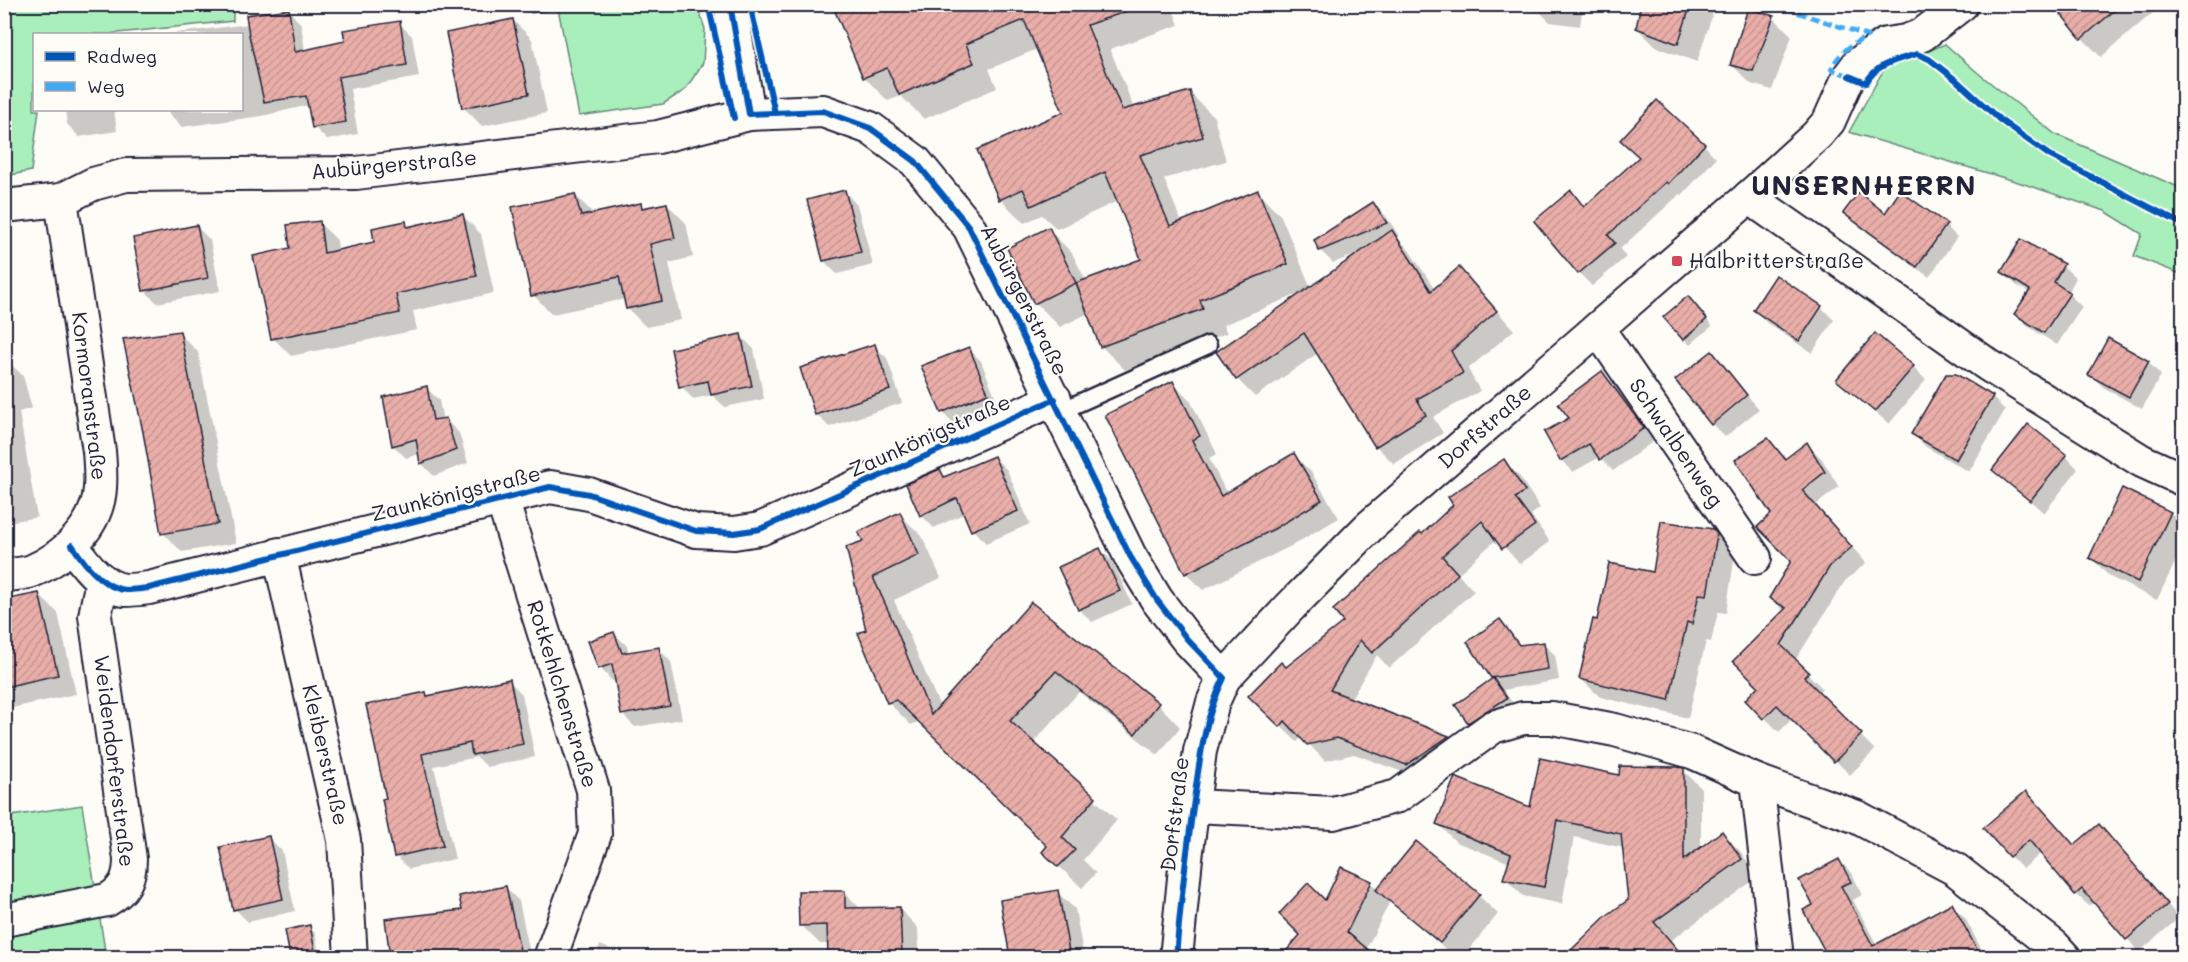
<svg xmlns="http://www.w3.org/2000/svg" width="2188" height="962" viewBox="0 0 2188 962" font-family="Mali,sans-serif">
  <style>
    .grass { fill: #a9efbb; stroke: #66887b; stroke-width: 1.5 }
    .forest { fill: url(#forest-firs); stroke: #66887b; stroke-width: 1.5 }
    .shadow { fill: #0003 }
    .building { fill: url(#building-hatch); stroke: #22223b; stroke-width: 1.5 }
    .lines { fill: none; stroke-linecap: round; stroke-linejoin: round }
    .service-casing { stroke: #22223b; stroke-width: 21 }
    .minor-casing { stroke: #22223b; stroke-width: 36 }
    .service { stroke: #fdfcf7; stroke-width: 16 }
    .minor { stroke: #fdfcf7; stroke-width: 32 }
    .quiet { stroke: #3fa9f5; stroke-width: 4.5; stroke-dasharray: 9 4.5; stroke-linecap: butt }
    .cycleway-casing { stroke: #fdfcf7; stroke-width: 10 }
    .cycleway { stroke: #0057b8; stroke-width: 6 }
    .poi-dot { fill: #d1495b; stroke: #fdfcf7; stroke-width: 2 }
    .labels { text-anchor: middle; stroke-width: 4.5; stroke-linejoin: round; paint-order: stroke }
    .street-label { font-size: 21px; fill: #22223b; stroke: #fdfcf7 }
    .poi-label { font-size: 21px; fill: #22223b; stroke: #fdfcf7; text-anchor: start }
    .district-label { font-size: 27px; font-weight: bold; letter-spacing: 1.5px; fill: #22223b; stroke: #fdfcf7 }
  </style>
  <defs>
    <pattern id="forest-firs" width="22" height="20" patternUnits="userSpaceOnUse" patternTransform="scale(1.5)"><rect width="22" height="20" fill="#a9efbb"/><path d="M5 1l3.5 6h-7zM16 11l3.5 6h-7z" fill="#91cda2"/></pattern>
    <pattern id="building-hatch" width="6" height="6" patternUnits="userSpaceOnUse" patternTransform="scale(1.5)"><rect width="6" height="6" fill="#e9aea8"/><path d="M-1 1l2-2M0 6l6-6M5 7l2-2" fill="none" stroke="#c89592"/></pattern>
  </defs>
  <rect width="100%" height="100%" fill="#fdfcf7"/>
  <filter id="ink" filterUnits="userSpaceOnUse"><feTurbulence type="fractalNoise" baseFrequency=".0167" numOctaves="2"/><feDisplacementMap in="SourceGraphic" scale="12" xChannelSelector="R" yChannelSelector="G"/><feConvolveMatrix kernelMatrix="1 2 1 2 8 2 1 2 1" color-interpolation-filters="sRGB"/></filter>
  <g filter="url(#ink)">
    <g class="grass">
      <polygon points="5,4 233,5 233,21 108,34 34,34 34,110 39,110 31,171 5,176"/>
      <polygon points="573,4 697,5 705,29 703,63 685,90 663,104 579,116 558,8"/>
      <polygon points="1945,44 1978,73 2055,134 2183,189 2183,275 2134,256 2142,234 2105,211 2018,182 1849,132 1884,69"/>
      <polygon points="82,805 106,957 5,958 5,817"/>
    </g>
    <polygon class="forest" points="518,5 518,4 573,5 532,13"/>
    <g class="shadow">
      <polygon points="835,4 1171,4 1179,25 1110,49 1134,108 1189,92 1214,117 1226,161 1164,179 1182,223 1257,192 1281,216 1311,288 1360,253 1333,263 1320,250 1373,203 1386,216 1399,236 1397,237 1409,250 1435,289 1459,269 1514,330 1468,369 1480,391 1433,417 1443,433 1394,464 1376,446 1318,353 1255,397 1237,379 1303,292 1223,325 1227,333 1125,370 1101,346 1089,313 1060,327 1036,303 1009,249 1048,229 1072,253 1086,281 1143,260 1118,201 1057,229 1042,215 1024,223 1000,199 1065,112 1037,49 989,69 997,88 924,119 901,96 888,101 864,77"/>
      <polygon points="1498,4 1583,4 1580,26 1550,22 1541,13"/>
      <polygon points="1642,4 1704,4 1713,13 1697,62 1656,47 1637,28"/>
      <polygon points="1919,4 1967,4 1939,26"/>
      <polygon points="2055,4 2163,4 2101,57 2082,38"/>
      <polygon points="289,11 301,24 305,51 346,42 399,23 412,36 419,77 350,89 358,134 327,140 314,127 309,105 262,116 182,127 169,114 168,110 242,110 242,34 168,34 249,24"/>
      <polygon points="1773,17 1792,36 1772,90 1751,84 1732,65"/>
      <polygon points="513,20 532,39 547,113 482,126 463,107"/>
      <polygon points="65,110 114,110 117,131 79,137 67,124"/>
      <polygon points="1704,145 1716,158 1682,195 1680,194 1620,249 1626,257 1592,286 1579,273 1571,192 1586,208"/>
      <polygon points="845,192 857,205 873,265 837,274 824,261"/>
      <polygon points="1900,193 1946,226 1957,237 1929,277 1856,224 1845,212 1885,215"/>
      <polygon points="575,195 595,215 641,204 645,209 667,204 686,223 693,257 669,263 681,320 646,327 627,308 625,299 552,314 533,295"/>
      <polygon points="463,216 481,234 494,293 413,311 417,330 291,356 273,338 292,250 319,223 337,240 338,251 376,243 405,223 410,228"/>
      <polygon points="197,227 210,240 220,291 157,303 144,290"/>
      <polygon points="2022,241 2063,266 2076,278 2068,293 2082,307 2057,345 2029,327 2016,314 2030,293 2016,285 2003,272"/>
      <polygon points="1694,304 1712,326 1690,345 1684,339"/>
      <polygon points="1821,307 1834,320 1812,353 1767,323 1754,310"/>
      <polygon points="179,333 198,352 236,543 182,552 163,533"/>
      <polygon points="741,336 754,349 764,399 725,407 712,395 693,399 681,386"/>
      <polygon points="874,346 887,358 902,403 829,427 816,414"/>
      <polygon points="968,348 981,361 999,406 955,425 942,412"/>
      <polygon points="1712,353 1759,409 1725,437 1712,424"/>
      <polygon points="4,357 23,376 32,408 19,412 37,517 4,523"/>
      <polygon points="2148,362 2161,375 2142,409 2103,387 2090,374"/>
      <polygon points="1913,367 1926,380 1889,424 1838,380"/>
      <polygon points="1602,373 1614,385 1655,440 1613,471 1600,457 1573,472 1561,460 1571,418"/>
      <polygon points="1955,375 1992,397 2005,410 1969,472 1926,447 1913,434"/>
      <polygon points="1173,383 1190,400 1217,454 1209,458 1227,494 1294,455 1311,472 1339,518 1291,546 1203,590 1186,573"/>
      <polygon points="426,388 439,400 443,421 446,420 459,433 468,463 434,476 421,463 419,454 406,458 393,445"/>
      <polygon points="2184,401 2184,433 2174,423"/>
      <polygon points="1768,439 1787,459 1807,444 1822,459 1839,487 1816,505 1866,563 1845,581 1795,661 1822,688 1818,693 1875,750 1850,775 1793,718 1779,732 1747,700 1760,686 1785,612 1770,598 1793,561 1773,514"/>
      <polygon points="2066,456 2078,469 2044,513 1994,469"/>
      <polygon points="994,457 1007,470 1030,524 986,543 973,530 965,513 934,528 921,515 940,471 947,478"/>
      <polygon points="1504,461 1520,477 1540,508 1531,515 1550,542 1520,564 1497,539 1458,574 1474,591 1389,668 1377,655 1350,700 1448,737 1464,753 1424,780 1354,754 1325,761 1302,737 1297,742 1250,696 1346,622 1422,536"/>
      <polygon points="2170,513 2184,526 2184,544 2157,600 2110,577 2091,558"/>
      <polygon points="899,514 922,536 941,578 894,600 940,707 1031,605 1158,704 1180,727 1158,755 1079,692 1033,743 1117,820 1083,860 1096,873 1082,888 1044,852 1049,846 920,721 911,725 888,702 868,631 865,542"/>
      <polygon points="1713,530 1735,554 1726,613 1718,612 1711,642 1706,641 1688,718 1600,697 1580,678 1598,621 1654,574"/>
      <polygon points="1100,549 1113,562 1132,604 1092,622 1079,609"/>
      <polygon points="38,594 58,613 76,694 7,709 4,706 4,602"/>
      <polygon points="1500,621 1522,647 1543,643 1555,655 1559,680 1503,690 1519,711 1482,735 1469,722 1457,706 1494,679 1492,677"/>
      <polygon points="614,633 627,646 629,654 659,649 671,662 682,719 635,727 622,714 616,680 612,681 600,668"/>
      <polygon points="509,681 522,694 535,757 487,767 477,757 434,766 455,859 409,869 396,856 387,800 425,693 429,697"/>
      <polygon points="1683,770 1701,788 1701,849 1722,833 1740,851 1758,877 1670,941 1685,958 1566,958 1607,918 1629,901 1624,848 1574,837 1562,904 1523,896 1505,878 1510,863 1456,842 1438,824 1531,809 1621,776"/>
      <polygon points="2026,793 2074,847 2112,839 2179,918 2139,952 2095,902 2089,906 2076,894 2042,852 2023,869 2010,856"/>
      <polygon points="269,838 282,851 295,911 248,922 235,909"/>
      <polygon points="1417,843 1479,896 1498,914 1462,958 1456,958 1390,901 1366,950 1374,958 1283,958 1326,902 1371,882 1378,890"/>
      <polygon points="1839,861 1852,873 1862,895 1853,900 1877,945 1952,905 1965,918 1986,958 1830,958 1805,911 1815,906"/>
      <polygon points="506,888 519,901 531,958 391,958 387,920 464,911"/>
      <polygon points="844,892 861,909 899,908 918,928 919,958 830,958 829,944 820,944 801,925"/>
      <polygon points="1057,892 1075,909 1084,958 976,958 1010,951"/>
      <polygon points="309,927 315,933 320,958 291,958 287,931"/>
      <polygon points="600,945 632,958 595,958"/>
    </g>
    <g class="building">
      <polygon points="832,4 1135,4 1136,8 1087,25 1122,110 1190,91 1203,137 1140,155 1170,226 1258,190 1288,264 1200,300 1203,309 1100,347 1076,283 1141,259 1105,172 1031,206 1023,189 999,200 977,150 1063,112 1024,20 966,44 974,63 899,95 887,68 863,78"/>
      <polygon points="1641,4 1691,4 1678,44 1636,28"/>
      <polygon points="2053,4 2122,4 2081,39"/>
      <polygon points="1748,8 1774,16 1753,71 1730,65"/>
      <polygon points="289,9 295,52 345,41 343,30 400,21 407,65 338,77 346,122 312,128 306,96 264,102 249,35 246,15"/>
      <polygon points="513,19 529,94 462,108 446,33"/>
      <polygon points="1657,100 1705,144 1668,184 1666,182 1608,235 1615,243 1578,274 1534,221 1571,190 1584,207 1639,157 1620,140"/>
      <polygon points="845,190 861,252 823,261 807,200"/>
      <polygon points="1900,191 1947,224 1917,267 1843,213 1859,192 1885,213"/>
      <polygon points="575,194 581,216 641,203 642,208 667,203 675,238 650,244 662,301 626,309 619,277 531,296 512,207"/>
      <polygon points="1373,202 1387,223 1319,251 1314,240"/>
      <polygon points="463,214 477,276 396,294 400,313 271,339 253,256 290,248 287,225 320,221 324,253 374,242 372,228 406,221 407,227"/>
      <polygon points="197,225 208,278 143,291 133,238"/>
      <polygon points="1049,227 1076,283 1034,304 1007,248"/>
      <polygon points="1392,230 1431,291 1459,267 1497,311 1451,351 1463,373 1417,399 1426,415 1375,447 1304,333 1236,380 1216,352"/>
      <polygon points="2021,239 2064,264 2054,282 2070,293 2044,333 2014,314 2030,290 2001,272"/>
      <polygon points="1776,275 1822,306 1799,341 1753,310"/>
      <polygon points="1688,296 1707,319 1683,340 1663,317"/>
      <polygon points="180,331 218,524 161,534 143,432 123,339"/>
      <polygon points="1875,333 1914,366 1875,412 1836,380"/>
      <polygon points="741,334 752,386 711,395 708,381 679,387 671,349"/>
      <polygon points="2108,338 2149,361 2129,397 2088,375"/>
      <polygon points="875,344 890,390 815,415 800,368"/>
      <polygon points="969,347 988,393 941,413 921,366"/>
      <polygon points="1712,351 1747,395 1711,425 1675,380"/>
      <polygon points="1602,371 1644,428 1600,460 1589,444 1560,461 1544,432 1569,418 1558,404"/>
      <polygon points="1946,374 1956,374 1993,396 1956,460 1911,434"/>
      <polygon points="1173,381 1200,436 1192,440 1221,496 1294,453 1322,500 1274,529 1185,574 1105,415"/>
      <polygon points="427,386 433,420 446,418 456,450 420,464 416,439 392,446 383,397"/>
      <polygon points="2028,424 2067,455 2030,501 1992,470"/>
      <polygon points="1768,438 1785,459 1807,442 1825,472 1802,490 1852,547 1830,566 1781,645 1809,672 1804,677 1862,734 1834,762 1777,705 1763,719 1745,700 1758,686 1733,661 1786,608 1769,598 1791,561 1757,527 1771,514 1735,460"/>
      <polygon points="994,456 1018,511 971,531 957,498 920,516 906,484 940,469 944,477"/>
      <polygon points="1504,459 1525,491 1515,498 1535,525 1502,549 1482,521 1442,556 1458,574 1372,653 1360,640 1330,690 1449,736 1406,765 1337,738 1307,745 1285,721 1280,727 1248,696 1281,662 1286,667 1343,622 1333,610 1420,532 1422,534 1453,505 1448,497"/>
      <polygon points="2122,488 2171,512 2138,582 2089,558"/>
      <polygon points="900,512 919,555 873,577 892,619 931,715 1031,602 1159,703 1135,734 1056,671 1010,721 1096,797 1062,837 1075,850 1058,867 1042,852 1047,846 896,700 887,703 858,633 866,630 846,547 863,541 858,532"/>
      <polygon points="1661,521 1713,529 1717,534 1707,595 1699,594 1692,624 1687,622 1669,700 1579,679 1593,619 1597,620 1609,563 1653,572"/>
      <polygon points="1100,548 1120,591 1078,610 1058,567"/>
      <polygon points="39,593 58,675 4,687 4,600"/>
      <polygon points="1500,619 1519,645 1544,642 1548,669 1491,678 1467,642"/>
      <polygon points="614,632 622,653 659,647 670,706 621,715 612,664 598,669 588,641"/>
      <polygon points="1493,678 1507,698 1468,723 1455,705"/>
      <polygon points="510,679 523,744 472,755 470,743 422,754 443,846 394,857 382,799 386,798 366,705 426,692 427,696"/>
      <polygon points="1540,758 1619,775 1620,766 1678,767 1684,768 1684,860 1722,831 1742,859 1654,922 1684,957 1564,957 1606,916 1628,900 1621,834 1557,820 1544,887 1503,879 1511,854 1436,824 1455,777 1530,807"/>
      <polygon points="2026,791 2074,845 2099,824 2168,904 2126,940 2082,889 2075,895 2029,840 2009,857 1983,828"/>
      <polygon points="269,836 283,899 233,910 220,847"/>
      <polygon points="1416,841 1480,894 1440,943 1376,890"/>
      <polygon points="1839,859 1851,882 1841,886 1873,946 1952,903 1981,957 1828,957 1803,910 1813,905 1799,880"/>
      <polygon points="1341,867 1372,881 1347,932 1377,957 1281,957 1300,935 1279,914 1308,883 1325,900"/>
      <polygon points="506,886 520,950 487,957 390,957 385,919 462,910 459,896"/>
      <polygon points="1058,890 1070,957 1010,957 1000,900"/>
      <polygon points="798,891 845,891 845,908 900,907 902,957 828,957 827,925 799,926"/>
      <polygon points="310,925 316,957 290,957 285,930"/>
    </g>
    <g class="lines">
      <defs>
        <polyline id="service" points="1061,411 1208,345"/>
        <g id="minor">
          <polyline points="730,4 749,114"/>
          <polyline points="1749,197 1988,365 2142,461 2184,480"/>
          <polyline points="4,206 61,200 93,184 126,175 356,173 658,137 749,114 823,111 870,128 915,161 969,227 1130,556 1157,600 1187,639 1224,678"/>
          <polyline points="1598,329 1755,558"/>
          <polyline points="502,499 593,790 595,834 550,958"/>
          <path d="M 72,545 C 83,562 102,588 125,590 C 133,590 141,589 149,588 L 550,487 L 589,494 L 696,531 L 734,533 L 760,529 L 1055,399"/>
          <polyline points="279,554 344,840 351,958"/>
          <path d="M 4,576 C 13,574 24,574 32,571 C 65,557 98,525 100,488 C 101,476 100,463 99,451 L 61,200"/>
          <polyline points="1757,781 1857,817 1955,869 2054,946 2065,958"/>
          <polyline points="1193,806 1333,813 1398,796 1493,727 1523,718 1552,718 1615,730 1692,752 1757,781 1777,958"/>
          <path d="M 4,920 L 107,900 C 124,891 130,879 130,859 L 95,616 L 102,580"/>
          <polyline points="1176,958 1186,858 1200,751 1213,702 1224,678 1291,606 1369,527 1749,197 1817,135 1829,121 1849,76 1858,64 1886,44 1906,41 1922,35 1962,4"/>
        </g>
      </defs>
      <use href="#service" class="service-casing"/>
      <use href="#minor" class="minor-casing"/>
      <use href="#service" class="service"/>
      <use href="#minor" class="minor"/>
      <path class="quiet" d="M 1772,4 L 1868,36 C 1852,44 1839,52 1831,69 L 1854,78"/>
      <defs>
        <g id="cycleway">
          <polyline points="708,4 734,118"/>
          <path d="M 730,4 L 749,114 L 823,111 L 870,128 L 915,161 L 969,227 L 1130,556 L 1157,600 L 1187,639 L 1224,678 C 1203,721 1200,760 1193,807 C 1186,857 1180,907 1176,958"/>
          <polyline points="750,4 775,113"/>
          <path d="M 1849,76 L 1866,83 C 1877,63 1897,60 1917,54 L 1929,59 L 1956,80 L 2000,120 L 2049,155 L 2184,225"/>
          <path d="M 72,545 C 83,562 102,588 125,590 C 133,590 141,589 149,588 L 550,487 L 589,494 L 696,531 L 734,533 L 760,529 L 1055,399"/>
        </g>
      </defs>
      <use href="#cycleway" class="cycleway-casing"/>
      <use href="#cycleway" class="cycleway"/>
    </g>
  </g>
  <rect class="poi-dot" x="1671" y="255" width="12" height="12" rx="3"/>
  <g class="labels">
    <g class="street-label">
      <text transform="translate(394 165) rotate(-5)" y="7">Aubürgerstraße</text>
      <text transform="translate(1024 300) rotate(63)" y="7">Aubürgerstraße</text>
      <text transform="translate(89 396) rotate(83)" y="7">Kormoranstraße</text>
      <text transform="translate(1485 427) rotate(-41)" y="7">Dorfstraße</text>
      <text transform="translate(930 436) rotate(-24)" y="7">Zaunkönigstraße</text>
      <text transform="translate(1676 443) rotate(56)" y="7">Schwalbenweg</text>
      <text transform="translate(456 494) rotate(-14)" y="7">Zaunkönigstraße</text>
      <text transform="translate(562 694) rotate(73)" y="7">Rotkehlchenstraße</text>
      <text transform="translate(325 755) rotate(77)" y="7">Kleiberstraße</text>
      <text transform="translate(114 761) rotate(83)" y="7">Weidendorferstraße</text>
      <text transform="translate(1175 814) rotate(-83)" y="7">Dorfstraße</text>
    </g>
    <g class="poi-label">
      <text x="1689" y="268">Halbritterstraße</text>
    </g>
    <g class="district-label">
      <text x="1864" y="195">UNSERNHERRN</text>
    </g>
  </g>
  <rect width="2188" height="962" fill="none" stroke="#fdfcf7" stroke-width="24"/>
  <rect x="12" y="12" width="2164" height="938" fill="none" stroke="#22223b" stroke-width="2" filter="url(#ink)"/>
  <rect x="33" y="33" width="210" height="78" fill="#fdfcf7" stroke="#a5a5ac" stroke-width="1.5"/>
  <rect x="45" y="52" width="30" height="9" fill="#0057b8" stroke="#a5a5ac" stroke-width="1.5"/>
  <text x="87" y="63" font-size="18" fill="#22223b">Radweg</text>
  <rect x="45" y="82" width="30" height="9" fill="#3fa9f5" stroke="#a5a5ac" stroke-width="1.5"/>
  <text x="87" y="93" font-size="18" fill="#22223b">Weg</text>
</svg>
